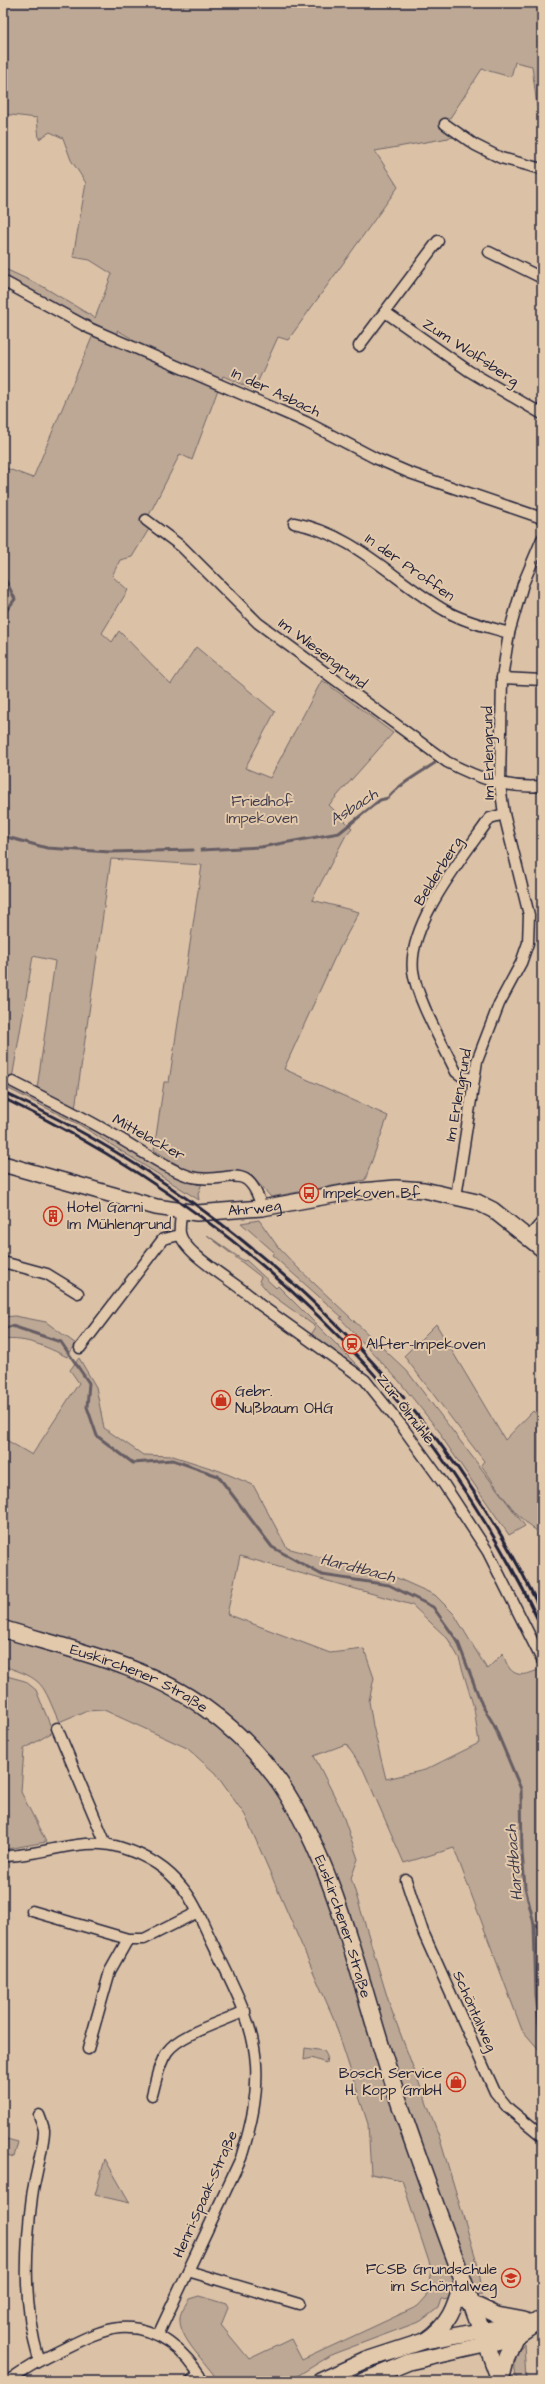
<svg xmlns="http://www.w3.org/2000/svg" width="545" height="2384" viewBox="0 0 545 2384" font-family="'Architects Daughter',sans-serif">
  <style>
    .green { fill: #bda895; stroke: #706568; fill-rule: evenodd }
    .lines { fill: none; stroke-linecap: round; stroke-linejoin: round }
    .stream { stroke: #665d63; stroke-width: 3 }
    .street-casing { stroke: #22223b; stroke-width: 13 }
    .secondary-casing { stroke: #22223b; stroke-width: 18 }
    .primary-casing { stroke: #22223b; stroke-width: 19 }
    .street { stroke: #e3c9ab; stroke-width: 10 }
    .secondary { stroke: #e3c9ab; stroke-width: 15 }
    .primary { stroke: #e3c9ab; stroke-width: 16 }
    .rail { stroke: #22223b; stroke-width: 3 }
    .labels { text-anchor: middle; stroke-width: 4; stroke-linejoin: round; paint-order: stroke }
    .street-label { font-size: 15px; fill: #22223b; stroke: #e3c9ab }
    .park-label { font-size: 15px; fill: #413d4d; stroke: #e3c9ab }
    .poi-label { font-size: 15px; fill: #22223b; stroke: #e3c9ab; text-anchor: start }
    .water-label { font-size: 16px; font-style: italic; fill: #3e3b4c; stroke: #e3c9ab }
  </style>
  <rect width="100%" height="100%" fill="#dbc2a7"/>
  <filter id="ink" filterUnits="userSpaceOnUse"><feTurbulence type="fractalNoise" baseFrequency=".025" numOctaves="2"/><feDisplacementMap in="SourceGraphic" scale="8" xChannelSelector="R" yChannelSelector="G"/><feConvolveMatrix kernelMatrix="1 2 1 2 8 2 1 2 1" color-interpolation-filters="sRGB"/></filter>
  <g filter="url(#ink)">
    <g class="green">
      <polygon points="3,3 542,3 542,112 537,107 532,66 515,62 511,77 482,69 446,124 454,137 375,151 398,187 288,340 278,337 254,390 223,376 192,460 180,454 144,525 149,529 132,557 120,560 112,576 128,590 102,633 112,642 119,631 171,684 196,647 275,712 245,768 270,778 322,680 393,733 329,805 352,828 346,835 312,900 359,912 335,957 284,1069 388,1116 365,1180 271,1197 251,1175 237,1171 193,1174 154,1150 164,1082 169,1082 202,865 111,859 75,1109 37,1089 55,961 33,956 12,1079 3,1075 3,467 33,478 93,335 127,349 131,338 117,330 118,336 3,276 3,268 42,286 95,318 112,274 90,260 73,257 86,183 71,160 63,138 50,132 39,139 37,118 3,114"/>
      <polygon points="3,1081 202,1183 198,1194 199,1200 80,1125 3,1086"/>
      <polygon points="259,1220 278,1247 298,1268 407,1371 525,1526 509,1535 441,1436 442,1435 399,1381 340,1318 342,1317 272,1255 274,1252 241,1223"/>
      <polygon points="207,1235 244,1261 246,1260 276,1288 278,1286 369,1377 311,1335 316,1327 269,1293 259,1281 261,1277"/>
      <path d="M 15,1316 L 46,1322 L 76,1344 L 67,1357 C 47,1347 26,1337 3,1340 L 3,1317 Z"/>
      <path d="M 436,1324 L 505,1440 L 533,1411 L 542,1419 L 542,1534 C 515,1519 499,1489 481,1465 L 484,1461 L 404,1356 Z"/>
      <path d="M 79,1358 L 96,1387 L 104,1428 L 143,1455 L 173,1456 L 220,1471 L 253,1485 L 287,1548 L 397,1578 L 435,1595 L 454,1614 L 487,1669 L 503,1653 C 509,1676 519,1679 540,1669 L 542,1670 L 542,2053 L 522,2030 L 454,1848 L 404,1863 L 363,1769 L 346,1744 L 314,1756 L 340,1807 L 358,1859 L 351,1878 L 390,2006 L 439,2136 L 477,2262 L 483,2294 L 441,2299 L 438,2308 L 421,2321 L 333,2354 L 289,2381 L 218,2381 C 207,2363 178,2338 180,2318 C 180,2312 186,2304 189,2299 L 199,2296 L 226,2304 L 228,2308 L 221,2325 L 249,2359 L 291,2339 L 302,2360 L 418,2306 L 427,2296 L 431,2268 L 402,2180 L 371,2174 L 368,2124 L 333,2017 L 245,1815 L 215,1773 L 187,1748 L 104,1710 L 85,1711 L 59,1722 C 42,1684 45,1679 3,1666 L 3,1438 L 32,1455 L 79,1383 L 70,1370 ZM 240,1556 L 412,1605 L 448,1639 L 459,1658 L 474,1708 L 479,1743 L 425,1770 L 386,1779 L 373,1726 L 369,1701 L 374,1678 L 364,1649 L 330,1653 L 227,1614 Z"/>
      <polygon points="3,1675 25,1681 36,1690 53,1732 24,1749 21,1792 46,1842 7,1849 3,1848"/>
      <polygon points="305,2048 324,2051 327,2056 326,2063 311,2058 304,2060"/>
      <polygon points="3,2138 18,2142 14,2157 3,2154"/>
      <polygon points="105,2159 130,2203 95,2195"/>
      <path d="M 524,2343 L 526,2381 L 517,2381 C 513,2367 514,2355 524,2343 Z"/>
      <polygon points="448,2344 384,2363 343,2381 334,2381 395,2355"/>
    </g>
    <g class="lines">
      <g class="stream">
        <polyline points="3,575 15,599 3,615"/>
        <polyline points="3,836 47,848 110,852 193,850"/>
        <path d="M 201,850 L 261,847 L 339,833 L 380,800 L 388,798 C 396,786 422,772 435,763"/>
        <polyline points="3,1329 12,1326 61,1342 89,1383 87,1407 97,1436 133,1463 173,1460 218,1476 272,1547 322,1575 389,1585 433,1607 458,1642 482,1705 494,1725 521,1789 522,1853 525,1887 534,1924 536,1995 542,2050"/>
        <polyline points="534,1924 542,1929"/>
      </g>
      <defs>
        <g id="street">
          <polyline points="445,124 475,145 501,158 542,169"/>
          <polyline points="489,252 542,278"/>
          <polyline points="3,281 89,328 306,422 375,458 410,473 542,518"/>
          <polyline points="385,312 469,371 542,414"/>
          <polyline points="359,346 438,241"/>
          <path d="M 146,520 L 182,547 L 258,623 L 447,762 C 478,778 506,789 542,786"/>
          <path d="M 294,523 C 355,534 395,582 446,611 C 465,622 489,627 509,633"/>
          <polyline points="502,678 542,680"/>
          <path d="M 473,1079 L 463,1077 L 456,1072 C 443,1044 417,1000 413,971 C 407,924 464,856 490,818 L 504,814"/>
          <path d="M 13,1082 C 46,1099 80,1115 112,1134 C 136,1147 167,1170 192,1177 C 227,1186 247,1156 262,1208"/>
          <polyline points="456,1197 477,1061 499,1004 521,963 528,943 529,915 504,814 500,785 502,678 509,633 523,584 542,539"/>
          <path d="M 181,1212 C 181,1219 179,1227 180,1233 C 184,1256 242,1285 259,1304 L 365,1380 L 401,1425 L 443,1483 L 488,1552 L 542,1660"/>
          <polyline points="529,1237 542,1222"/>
          <polyline points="3,1262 47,1274 78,1293"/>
          <polyline points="80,1348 163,1239 180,1235"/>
          <polyline points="57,1728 106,1844"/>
          <path d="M 3,1856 C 43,1856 83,1835 122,1848 C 145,1855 167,1868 182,1887 C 195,1902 202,1922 211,1940 C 230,1980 253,2018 256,2064 C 258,2097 251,2126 241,2158 L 158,2335"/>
          <polyline points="406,1880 423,1932 495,2092 508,2108 542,2136"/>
          <polyline points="32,1911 128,1939 144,1939 198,1912"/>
          <polyline points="88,2049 110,1971 128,1939"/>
          <path d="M 152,2095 C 156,2081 158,2065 167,2052 C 179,2034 225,2021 245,2011"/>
          <path d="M 39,2115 C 41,2120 43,2125 44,2130 C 45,2140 34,2182 32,2196 C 25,2252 23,2306 39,2360"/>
          <polyline points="188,2271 299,2304"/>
          <path d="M 8,2381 C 25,2368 44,2358 63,2349 C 81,2340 100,2330 120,2328 C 156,2325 187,2352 203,2381"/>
          <polyline points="191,2381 199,2374"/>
        </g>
        <g id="secondary">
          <path id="s1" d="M 3,1164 L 156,1207 L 197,1213 L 262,1208 L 349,1192 L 396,1188 L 424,1190 L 477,1202 L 493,1210 L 542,1249"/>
          <polyline points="469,2302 497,2315 524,2320"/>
          <path d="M 426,2340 C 449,2325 455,2307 462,2281"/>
          <polyline points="320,2381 366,2360 424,2341 542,2320"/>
          <polyline points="363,2381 409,2362 502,2341 515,2337 533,2325"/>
          <polyline points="501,2381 507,2357 515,2337"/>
        </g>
        <g id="primary">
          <path id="s2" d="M 3,1629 C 72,1650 146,1665 205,1708 C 233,1728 260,1755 280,1783 C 339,1870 361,1991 395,2090 C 428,2188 465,2284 500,2381"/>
        </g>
      </defs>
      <use href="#street" class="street-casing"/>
      <use href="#secondary" class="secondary-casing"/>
      <use href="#primary" class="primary-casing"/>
      <use href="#street" class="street"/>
      <use href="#secondary" class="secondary"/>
      <use href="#primary" class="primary"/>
      <g class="rail">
        <path d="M 3,1092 C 158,1164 294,1268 404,1398"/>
        <path d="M 3,1098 C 236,1210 432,1392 542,1628"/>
        <path d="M 414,1411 C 465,1472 508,1541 542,1613"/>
      </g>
    </g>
  </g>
  <defs>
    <symbol id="bus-ring" viewBox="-11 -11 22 22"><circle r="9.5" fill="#e3c9ab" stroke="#c8321e" stroke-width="1.5"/><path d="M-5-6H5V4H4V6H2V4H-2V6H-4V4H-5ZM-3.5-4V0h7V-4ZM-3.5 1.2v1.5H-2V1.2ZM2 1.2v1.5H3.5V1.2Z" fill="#c8321e"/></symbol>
    <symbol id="building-ring" viewBox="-11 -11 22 22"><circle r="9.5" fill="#e3c9ab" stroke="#c8321e" stroke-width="1.5"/><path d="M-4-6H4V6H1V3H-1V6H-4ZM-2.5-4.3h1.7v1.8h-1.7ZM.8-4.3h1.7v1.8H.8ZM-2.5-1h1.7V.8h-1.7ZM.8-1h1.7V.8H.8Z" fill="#c8321e"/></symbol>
    <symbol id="station-ring" viewBox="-11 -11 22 22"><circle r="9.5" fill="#e3c9ab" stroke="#c8321e" stroke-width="1.5"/><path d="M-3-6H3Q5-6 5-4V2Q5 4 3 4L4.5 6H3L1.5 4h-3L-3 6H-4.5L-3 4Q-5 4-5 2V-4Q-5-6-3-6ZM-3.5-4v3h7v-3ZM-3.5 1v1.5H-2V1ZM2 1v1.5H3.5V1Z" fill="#c8321e"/></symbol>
    <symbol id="shop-ring" viewBox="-11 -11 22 22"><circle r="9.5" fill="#e3c9ab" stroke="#c8321e" stroke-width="1.5"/><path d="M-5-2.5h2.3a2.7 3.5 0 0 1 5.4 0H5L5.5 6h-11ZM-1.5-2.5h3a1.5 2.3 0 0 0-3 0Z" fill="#c8321e"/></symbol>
    <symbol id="school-ring" viewBox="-11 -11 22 22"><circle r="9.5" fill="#e3c9ab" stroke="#c8321e" stroke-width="1.5"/><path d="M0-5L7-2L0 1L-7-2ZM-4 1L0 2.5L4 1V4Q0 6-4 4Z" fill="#c8321e"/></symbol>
  </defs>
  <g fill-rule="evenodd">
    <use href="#bus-ring" x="298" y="1182" width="22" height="22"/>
    <use href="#building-ring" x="42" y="1205" width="22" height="22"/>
    <use href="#station-ring" x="341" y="1333" width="22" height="22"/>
    <use href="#shop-ring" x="210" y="1389" width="22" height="22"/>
    <use href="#shop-ring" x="445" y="2071" width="22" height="22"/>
    <use href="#school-ring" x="500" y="2267" width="22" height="22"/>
  </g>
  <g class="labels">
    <g class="street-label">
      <text transform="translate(471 352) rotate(33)" y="5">Zum Wolfsberg</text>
      <text transform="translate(276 392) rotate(25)" y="5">In der Asbach</text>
      <text transform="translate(410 567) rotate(35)" y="5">In der Proffen</text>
      <text transform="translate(323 653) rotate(37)" y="5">Im Wiesengrund</text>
      <text transform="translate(488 753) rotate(-91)" y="5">Im Erlengrund</text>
      <text transform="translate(438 871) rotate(-58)" y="5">Belderberg</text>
      <text transform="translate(458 1095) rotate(-80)" y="5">Im Erlengrund</text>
      <text transform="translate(149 1137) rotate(29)" y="5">Mittelacker</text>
      <text dy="5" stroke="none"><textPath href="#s1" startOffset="258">Ahrweg</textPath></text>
      <text transform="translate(406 1409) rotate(52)" y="5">Zur Ölmühle</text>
      <text dy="5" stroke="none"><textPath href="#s2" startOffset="145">Euskirchener Straße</textPath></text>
      <text dy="5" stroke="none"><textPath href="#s2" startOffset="482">Euskirchener Straße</textPath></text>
      <text transform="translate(475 2011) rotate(66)" y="5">Schöntalweg</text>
      <text transform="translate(205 2194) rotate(-66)" y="5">Henri-Spaak-Straße</text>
    </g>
    <g class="park-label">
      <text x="262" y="806">Friedhof<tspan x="262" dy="17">Impekoven</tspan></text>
    </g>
    <g class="poi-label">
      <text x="323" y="1198">Impekoven Bf</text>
      <text x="67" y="1212">Hotel Garni<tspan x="67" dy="17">Im Mühlengrund</tspan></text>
      <text x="366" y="1349">Alfter-Impekoven</text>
      <text x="235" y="1396">Gebr.<tspan x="235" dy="17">Nußbaum OHG</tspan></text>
      <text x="442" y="2078" text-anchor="end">Bosch Service<tspan x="442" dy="17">H. Kopp GmbH</tspan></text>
      <text x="497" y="2274" text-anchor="end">FCSB Grundschule<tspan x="497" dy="17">im Schöntalweg</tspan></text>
    </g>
    <g class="water-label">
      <text transform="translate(353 806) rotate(-33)" y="6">Asbach</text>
      <text transform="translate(358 1567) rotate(14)" y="6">Hardtbach</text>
      <text transform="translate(513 1863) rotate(-95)" y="6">Hardtbach</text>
    </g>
  </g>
  <rect width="545" height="2384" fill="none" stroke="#e3c9ab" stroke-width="16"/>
  <rect x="8" y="8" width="529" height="2368" fill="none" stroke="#22223b" stroke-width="1.5" filter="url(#ink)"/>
</svg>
